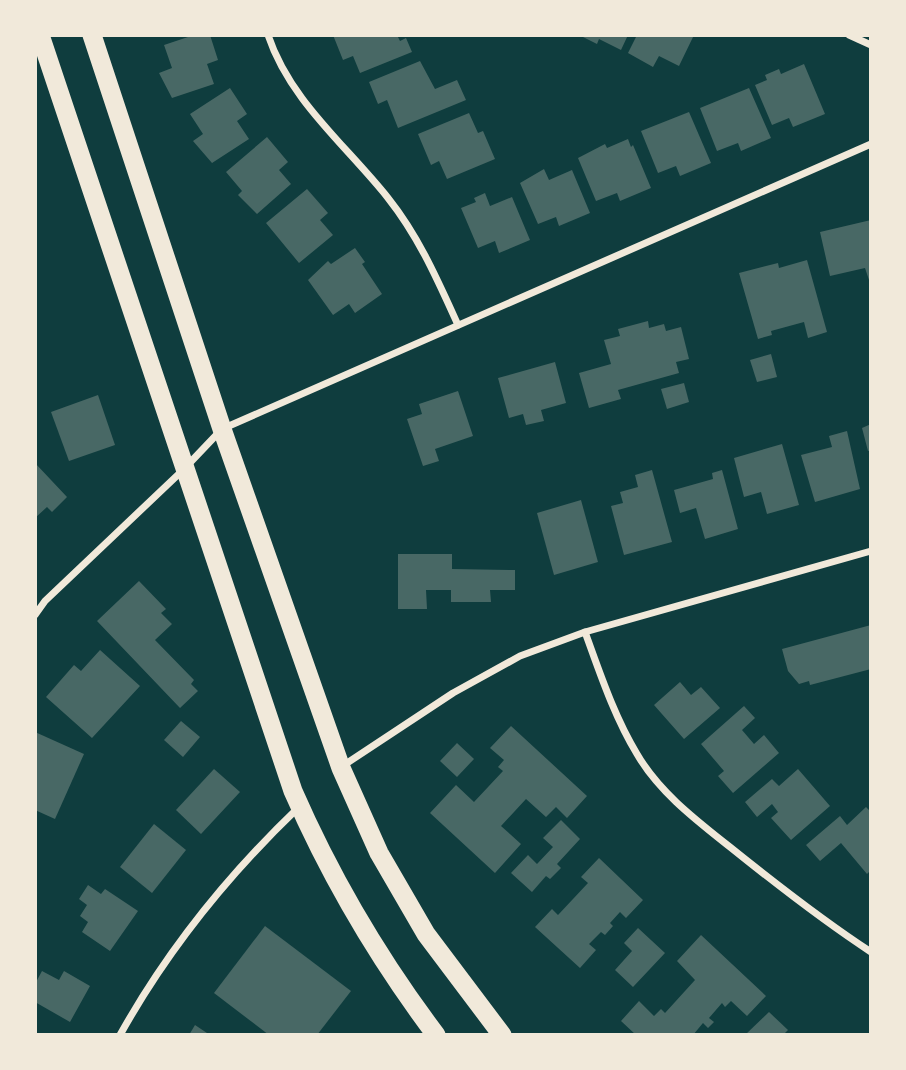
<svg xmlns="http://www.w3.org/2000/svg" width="906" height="1070" viewBox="0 0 906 1070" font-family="'Golos Text',sans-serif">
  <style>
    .building { fill: #486865 }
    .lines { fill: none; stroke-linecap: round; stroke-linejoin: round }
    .minor { stroke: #f1e9da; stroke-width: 7 }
    .trunk { stroke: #f1e9da; stroke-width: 19 }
  </style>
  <rect width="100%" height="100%" fill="#0f3d3e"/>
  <g class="building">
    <polygon points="194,35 210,35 218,60 207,64 214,84 172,98 159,73 172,68 164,45"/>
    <polygon points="333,35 397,35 400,41 406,38 412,52 360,73 353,56 343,60"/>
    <polygon points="579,35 628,35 621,50 599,39 597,44"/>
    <polygon points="637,35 694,35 679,66 659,56 653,67 628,53"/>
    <polygon points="420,61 435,89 457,80 466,100 398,128 387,100 378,104 369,82"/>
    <polygon points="804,64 825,114 793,127 789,118 772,125 755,85 767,80 765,75 779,69 781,74"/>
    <polygon points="230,88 247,114 237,121 249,139 212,163 193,141 203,134 190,114"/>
    <polygon points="749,88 771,138 741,151 738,143 717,151 700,108"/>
    <polygon points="689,112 711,163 680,176 676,166 658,173 641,131"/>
    <polygon points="469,113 478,133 483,131 495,159 447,179 439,161 431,165 418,134"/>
    <polygon points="267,137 288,162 279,170 291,184 257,214 238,195 242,191 226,172"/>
    <polygon points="628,139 631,147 633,145 651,188 620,201 617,193 596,201 578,158 605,144 607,148"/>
    <polygon points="544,169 549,180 572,170 590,213 559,226 556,217 538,224 520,183"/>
    <polygon points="307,189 328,213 320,220 333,235 299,263 266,223"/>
    <polygon points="485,193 490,206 512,197 530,240 499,253 495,241 478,248 461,208 476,202 474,198"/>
    <polygon points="871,220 871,286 865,268 830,276 820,232"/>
    <polygon points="355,248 365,262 362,264 382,294 355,313 349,304 333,315 308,280 328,261 331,264"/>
    <polygon points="807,260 827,332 808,338 804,322 771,331 772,335 758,339 739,273 778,263 779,268"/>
    <polygon points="648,321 649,328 664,324 666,331 681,327 689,359 676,362 679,373 618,390 621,399 589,408 579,373 611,364 604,340 620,336 618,329"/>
    <polygon points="771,354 777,377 757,382 750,360"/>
    <polygon points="555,362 566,403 541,410 544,421 526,425 523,414 509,418 498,378"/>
    <polygon points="684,383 689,402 667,409 661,389"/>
    <polygon points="458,391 473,436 435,449 439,461 423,466 407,419 422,414 419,404"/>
    <polygon points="98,395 115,445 69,461 51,412"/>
    <polygon points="871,424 871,450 868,451 862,428"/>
    <polygon points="847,431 860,489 815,502 801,455 832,447 829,436"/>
    <polygon points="782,444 799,505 767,514 761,492 744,497 734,458"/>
    <polygon points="35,463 67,497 52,512 47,507 35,518"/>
    <polygon points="652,470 672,542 624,555 611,506 623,503 620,492 638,487 635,475"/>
    <polygon points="722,470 738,529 705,539 696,508 680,513 674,490 713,479 712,473"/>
    <polygon points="581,500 598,562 554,575 537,513"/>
    <polygon points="398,554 452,554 452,569 515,570 515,590 490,590 491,602 451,602 451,590 426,590 427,609 398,609"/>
    <polygon points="139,581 166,609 161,613 172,624 155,640 194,680 191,684 198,691 180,708 97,621"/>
    <polygon points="871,625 871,669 810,685 809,681 799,684 788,671 782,649"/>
    <polygon points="100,650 140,686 92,738 46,697 74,665 81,671"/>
    <polygon points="680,682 691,695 701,687 720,708 684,739 654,705"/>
    <polygon points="744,706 755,718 742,730 754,744 764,735 779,753 733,793 718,776 724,771 701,744"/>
    <polygon points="181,721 200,737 183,757 164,740"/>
    <polygon points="511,726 587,796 567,818 556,807 546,817 526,799 501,826 521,844 495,873 430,813 456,785 474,802 503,771 498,767 504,760 490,748"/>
    <polygon points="35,732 84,754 55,819 35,810"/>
    <polygon points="457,743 474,759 457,777 440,761"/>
    <polygon points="214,769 240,792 201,834 176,810"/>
    <polygon points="798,769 830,806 791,840 771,818 778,812 772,804 757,817 745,802 772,779 779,786"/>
    <polygon points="866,807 871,812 871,870 867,874 841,843 820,861 806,845 840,816 847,825"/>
    <polygon points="561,820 580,839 557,864 561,868 550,879 546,876 532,892 511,873 528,855 537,864 553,847 543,838"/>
    <polygon points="154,824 186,850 152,893 120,867"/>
    <polygon points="599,858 643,900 626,918 620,912 610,923 613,926 605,935 601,932 589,944 596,950 580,968 535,927 552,909 558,915 588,883 581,877"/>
    <polygon points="88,885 101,894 105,889 138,911 110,951 82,932 88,922 80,916 87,905 79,899"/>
    <polygon points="265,926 351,991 317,1035 269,1035 214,993"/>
    <polygon points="638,928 665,953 633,987 615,970 632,951 624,943"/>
    <polygon points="701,935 766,996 747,1016 731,1001 725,1007 722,1003 709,1018 714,1022 708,1028 703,1023 693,1035 636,1035 621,1021 639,1001 654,1016 661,1009 665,1013 695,980 677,961"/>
    <polygon points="42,971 59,980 64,971 90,986 70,1022 35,1002 35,984"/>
    <polygon points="769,1012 788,1030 783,1035 745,1035"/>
    <polygon points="195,1025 210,1035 189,1035"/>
  </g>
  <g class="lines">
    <g class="minor">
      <path d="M 268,35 C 290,101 346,145 388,198 C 419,237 438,281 458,325"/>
      <polyline points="849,35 871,45"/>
      <polyline points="35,615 45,601 183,470 222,429 871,144"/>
      <path d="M 585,632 C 600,673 614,716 637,754 C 659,792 696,820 730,847 C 776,884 822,920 871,952"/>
      <polyline points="341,767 453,693 520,656 585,632 871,551"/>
      <path d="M 120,1035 C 168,949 227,876 298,808"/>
    </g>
    <g class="trunk">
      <path d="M 40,35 L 293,791 C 331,878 378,958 436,1035"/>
      <polyline points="92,35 222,429 341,768 379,853 426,934 502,1035"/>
    </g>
  </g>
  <rect width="906" height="1070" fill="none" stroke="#f1e9da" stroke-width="74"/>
</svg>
